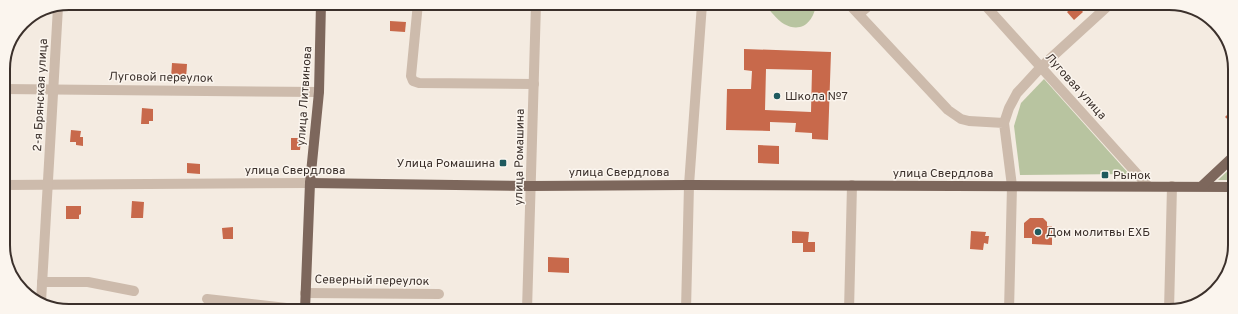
<svg xmlns="http://www.w3.org/2000/svg" width="1238" height="314" viewBox="0 0 1238 314" font-family="Overpass,sans-serif">
  <style>
    .green { fill: #b8c4a0 }
    .building { fill: #c8694b; fill-rule: evenodd }
    .lines { fill: none; stroke-linecap: round; stroke-linejoin: round }
    .minor { stroke: #cdbbac; stroke-width: 10 }
    .major { stroke: #7d675c; stroke-width: 10 }
    .poi-dot { fill: #1f5a5e; stroke: #fbf5ee; stroke-width: 1.5 }
    .labels { text-anchor: middle; stroke-width: 3; stroke-linejoin: round; paint-order: stroke }
    .street-label { font-size: 12px; fill: #3b302b; stroke: #fbf5ee }
    .poi-label { font-size: 12px; fill: #3b302b; stroke: #fbf5ee; text-anchor: start }
    .rim { fill: none; stroke: #3b302b; stroke-width: 2 }
  </style>
  <rect width="100%" height="100%" fill="#f4ebe1"/>
  <g class="green">
    <path d="M 764,4 L 816,4 C 814,21 802,34 784,24 C 777,20 770,10 764,4 Z"/>
    <polygon points="1044,79 1129,174 1020,175 1014,126 1021,103"/>
    <polygon points="1234,165 1234,180 1218,180"/>
  </g>
  <g class="building">
    <polygon points="1076,4 1083,12 1074,20 1067,12"/>
    <polygon points="390,21 406,22 405,32 390,31"/>
    <path d="M 744,49 L 831,52 L 828,140 L 812,139 L 812,133 L 795,132 L 796,123 L 770,122 L 770,131 L 726,130 L 727,89 L 751,89 L 752,71 L 744,70 ZM 766,69 L 812,70 L 811,112 L 765,110 Z"/>
    <polygon points="172,63 187,64 186,79 171,78"/>
    <polygon points="142,108 153,109 153,121 149,121 149,124 141,124"/>
    <polygon points="1234,108 1234,125 1225,117"/>
    <polygon points="71,130 81,131 80,137 83,137 83,146 76,145 76,142 70,142"/>
    <polygon points="291,138 301,138 300,150 291,150"/>
    <polygon points="758,145 779,146 779,164 758,163"/>
    <polygon points="187,163 200,164 200,174 187,173"/>
    <polygon points="132,201 144,202 143,218 131,218"/>
    <polygon points="66,206 81,206 81,214 79,215 79,219 66,219"/>
    <polygon points="1030,218 1043,218 1047,222 1047,226 1052,226 1052,245 1032,244 1032,238 1024,238 1024,223"/>
    <polygon points="233,227 233,239 223,239 222,228"/>
    <polygon points="792,231 809,232 808,242 815,242 815,252 803,252 803,243 792,243"/>
    <polygon points="971,231 986,232 985,236 989,236 988,244 984,243 983,250 970,249"/>
    <polygon points="548,257 569,258 569,273 548,272"/>
  </g>
  <g class="lines">
    <g class="minor">
      <polyline points="418,3 411,76 413,81 419,83 534,84"/>
      <polyline points="849,4 948,110 961,119 969,121 1004,123 1012,186 1009,311"/>
      <polyline points="984,4 1148,186"/>
      <polyline points="859,14 871,4"/>
      <polyline points="3,89 319,92"/>
      <polyline points="1004,123 1009,108 1017,93 1041,67 1110,4"/>
      <polyline points="4,185 310,183"/>
      <polyline points="42,282 88,282 134,291"/>
      <polyline points="305,293 439,294"/>
      <polyline points="207,299 304,310"/>
      <polyline points="41,302 58,7"/>
      <polyline points="527,310 536,4"/>
      <polyline points="686,310 689,185 702,4"/>
      <polyline points="849,311 852,185"/>
      <polyline points="1169,311 1172,186"/>
    </g>
    <g class="major">
      <polyline points="310,183 531,186 689,185 1234,187"/>
      <polyline points="1202,186 1234,156"/>
      <polyline points="305,310 310,183 319,92 321,3"/>
    </g>
  </g>
  <g class="poi-dot">
    <circle cx="777" cy="96" r="4"/>
    <rect x="499" y="159" width="8" height="8" rx="2"/>
    <rect x="1101" y="171" width="8" height="8" rx="2"/>
    <circle cx="1038" cy="232" r="4"/>
  </g>
  <g class="labels">
    <g class="street-label">
      <text transform="translate(161 77) rotate(1)" y="4">Луговой переулок</text>
      <text transform="translate(1076 86) rotate(48)" y="4">Луговая улица</text>
      <text transform="translate(40 95) rotate(-87)" y="4">2-я Брянская улица</text>
      <text transform="translate(304 96) rotate(-86)" y="4">улица Литвинова</text>
      <text transform="translate(519 157) rotate(-89)" y="4">улица Ромашина</text>
      <text x="295" y="174">улица Свердлова</text>
      <text x="619" y="176">улица Свердлова</text>
      <text x="943" y="177">улица Свердлова</text>
      <text transform="translate(372 280) rotate(1)" y="4">Северный переулок</text>
    </g>
    <g class="poi-label">
      <text x="785" y="100">Школа №7</text>
      <text x="495" y="167" text-anchor="end">Улица Ромашина</text>
      <text x="1113" y="179">Рынок</text>
      <text x="1046" y="236">Дом молитвы ЕХБ</text>
    </g>
  </g>
  <path d="M0 0H1238V314H0ZM69 10H1169A59 59 0 0 1 1228 69V245A59 59 0 0 1 1169 304H69A59 59 0 0 1 10 245V69A59 59 0 0 1 69 10Z" fill="#fbf5ee" fill-rule="evenodd"/>
  <path class="rim" d="M69 10H1169A59 59 0 0 1 1228 69V245A59 59 0 0 1 1169 304H69A59 59 0 0 1 10 245V69A59 59 0 0 1 69 10Z"/>
</svg>
